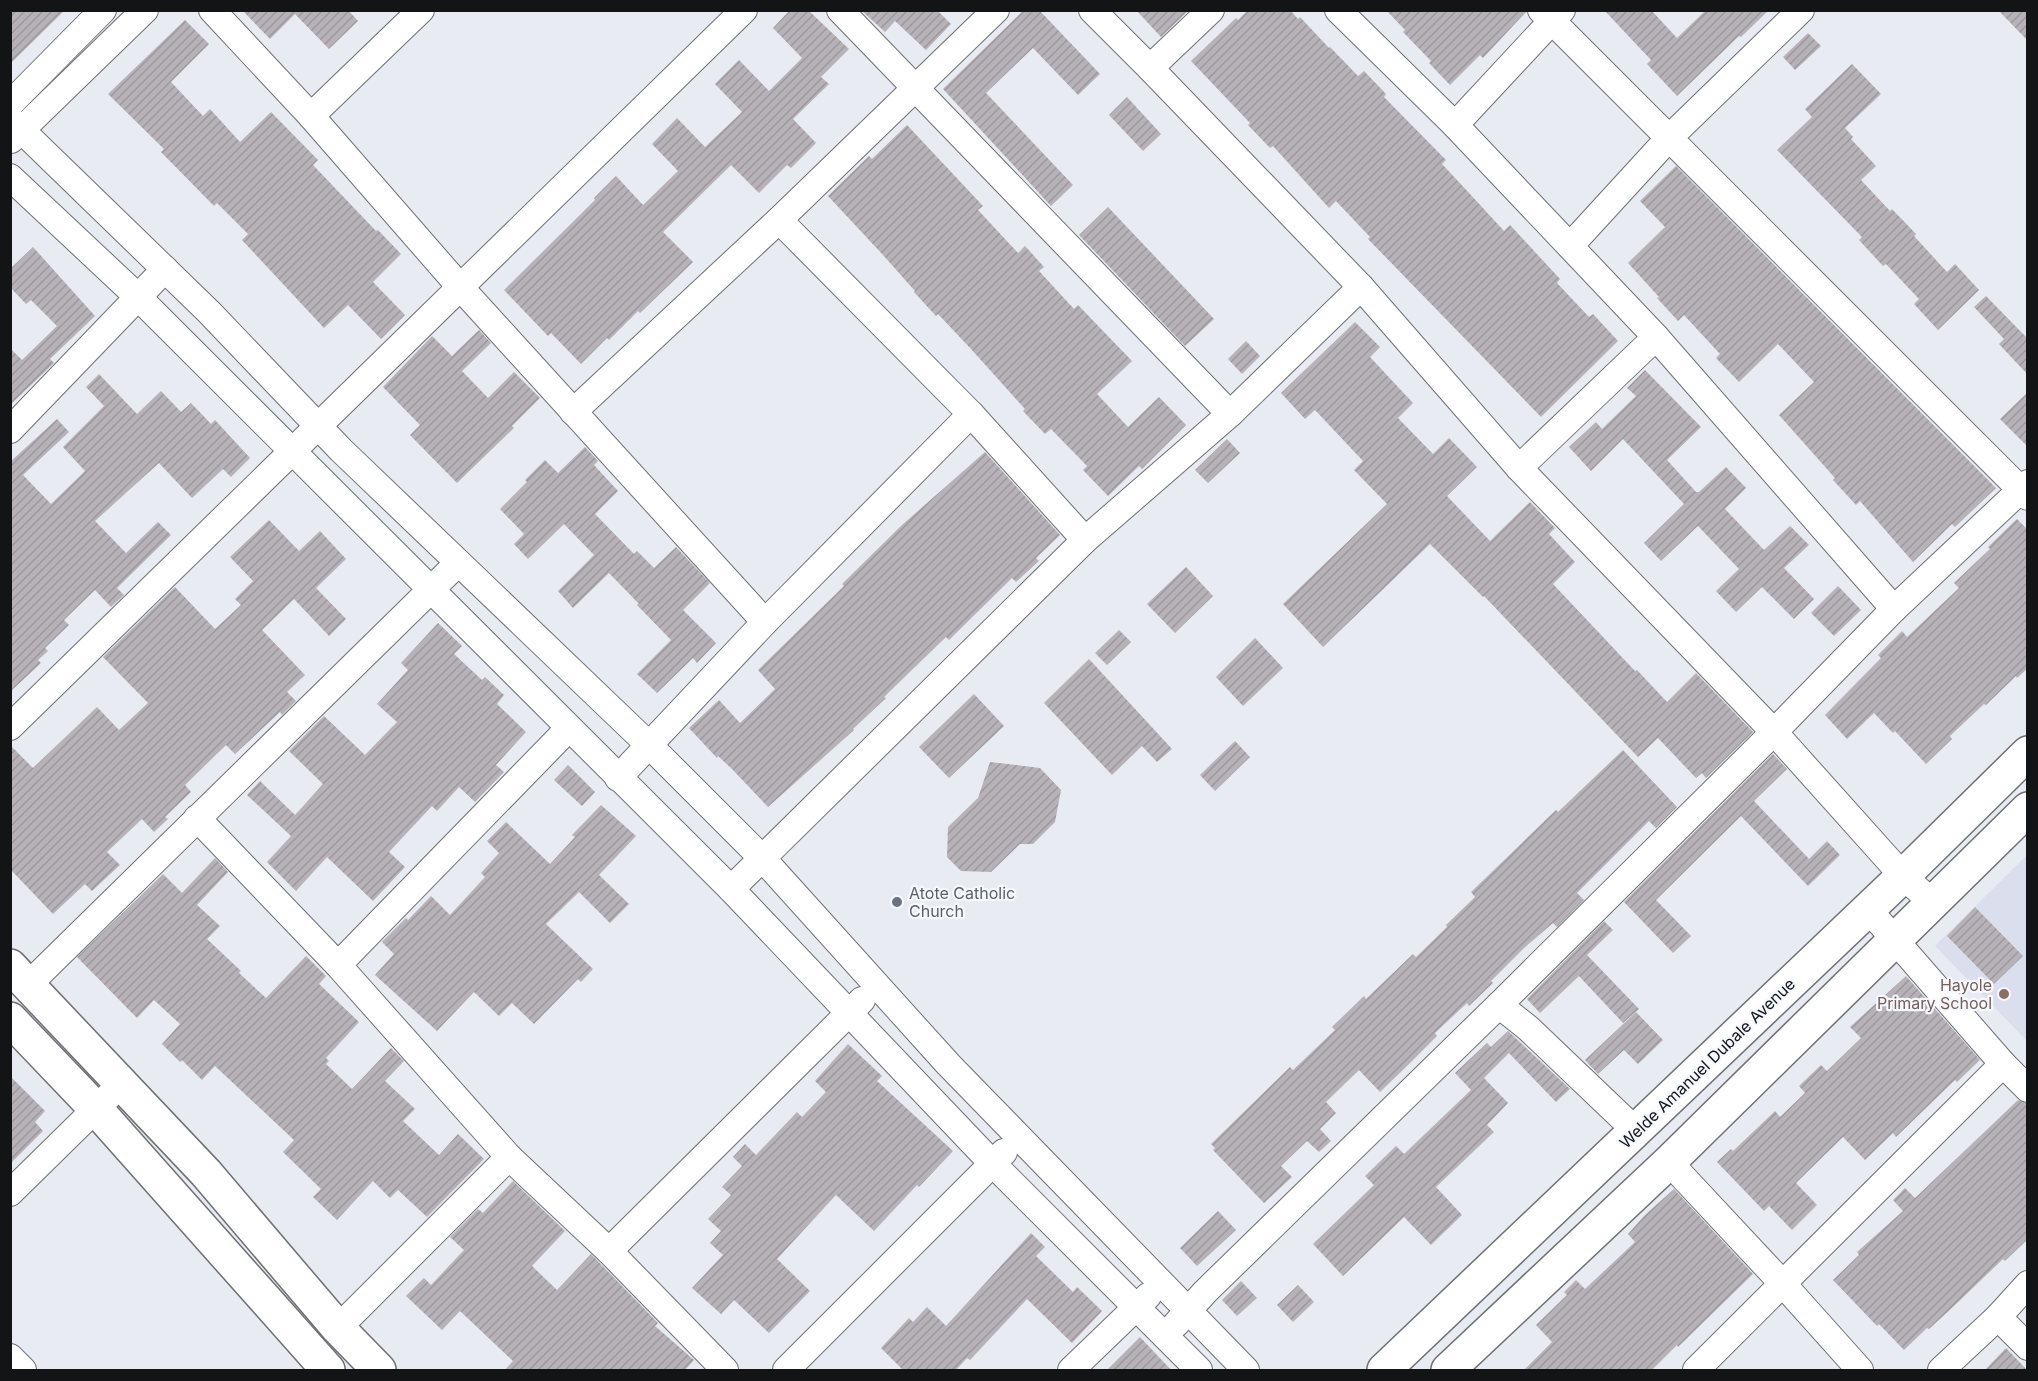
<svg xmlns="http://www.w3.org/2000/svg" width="2038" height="1381" viewBox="0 0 2038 1381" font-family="Inter,sans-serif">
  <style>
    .built { fill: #dbdfed }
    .building { fill: url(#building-hatch) }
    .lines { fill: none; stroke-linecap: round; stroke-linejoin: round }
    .minor-casing { stroke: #6e7075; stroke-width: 28 }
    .major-casing { stroke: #6e7075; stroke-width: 36 }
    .minor { stroke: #fff; stroke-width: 26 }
    .major { stroke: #fff; stroke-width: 33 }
    .worship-dot { fill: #6b7280; stroke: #f5f8fe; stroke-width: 2 }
    .education-dot { fill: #8d6e63; stroke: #f5f8fe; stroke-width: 2 }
    .labels { text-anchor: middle; stroke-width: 4.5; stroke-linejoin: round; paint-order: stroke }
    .worship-label { font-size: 16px; fill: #5b616d; stroke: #f5f8fe; text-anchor: start }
    .education-label { font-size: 16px; fill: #785e54; stroke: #f5f8fe; text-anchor: end }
    .street-label { font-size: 16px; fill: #131416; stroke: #f5f8fe }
  </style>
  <defs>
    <pattern id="building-hatch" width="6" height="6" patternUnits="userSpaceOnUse" patternTransform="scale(1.5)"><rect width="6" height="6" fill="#b6b2b7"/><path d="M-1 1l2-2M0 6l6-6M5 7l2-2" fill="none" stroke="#9c989d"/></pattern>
  </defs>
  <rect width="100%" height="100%" fill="#e8ebf1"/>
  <polygon class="built" points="2027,855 2027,1041 1935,946"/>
  <g class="building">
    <polygon points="10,10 65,10 10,64"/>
    <polygon points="242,10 348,10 358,21 329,49 295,14 270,39"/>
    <polygon points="790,10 808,10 849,49 821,77 829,84 793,119 816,143 791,168 787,165 759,193 731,165 663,232 693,262 640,313 638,311 609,340 607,338 581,364 551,333 548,336 504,290 595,200 594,198 616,176 643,205 678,171 652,144 677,118 705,147 742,112 715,84 739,60 769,91 802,58 773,28"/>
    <polygon points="861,10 937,10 951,24 926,50 895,21 885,32"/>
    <polygon points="1024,10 1039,10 1100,74 1078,95 1033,48 986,93 1073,185 1051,206 943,89"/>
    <polygon points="1136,10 1189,10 1161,37"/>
    <polygon points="1248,10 1290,10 1298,19 1300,17 1329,48 1330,47 1358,76 1364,71 1386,94 1384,97 1446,160 1442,164 1470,194 1504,231 1510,225 1560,279 1557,283 1589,317 1593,314 1618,341 1541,417 1368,239 1370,237 1336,201 1329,208 1273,146 1270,148 1248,125 1250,123 1191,61 1236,18 1238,20"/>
    <polygon points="1386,10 1526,10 1526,12 1483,58 1480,55 1450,85 1429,63 1431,61 1403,32 1405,30"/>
    <polygon points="1604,10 1651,10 1677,38 1706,10 1769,10 1741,37 1739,36 1677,96 1647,64 1651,60"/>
    <polygon points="1998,10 2028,10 2028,41"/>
    <polygon points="185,20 209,44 171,82 203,116 210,109 240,142 271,112 318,160 313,165 376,231 378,230 401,254 373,282 405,315 381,339 348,305 324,328 242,240 248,234 217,203 214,206 161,152 164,149 108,94"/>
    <polygon points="1808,33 1821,46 1795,70 1783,57"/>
    <polygon points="1852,64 1881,94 1845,128 1853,137 1851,139 1876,166 1861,180 1890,211 1892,209 1916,234 1914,236 1947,272 1955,264 1979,290 1938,330 1914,304 1919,299 1886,264 1883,266 1859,240 1862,237 1777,150 1812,117 1805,109"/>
    <polygon points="1127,97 1161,134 1143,151 1109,115"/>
    <polygon points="907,125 983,206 978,210 1018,253 1025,246 1044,267 1039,271 1074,309 1078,305 1132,361 1097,394 1128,427 1159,397 1186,425 1142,469 1139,466 1108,496 1083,470 1087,466 1051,429 1045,434 1023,411 1025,409 971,349 938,314 936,316 914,292 915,291 883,255 828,196 869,156 872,159"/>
    <polygon points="1676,166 1996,488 1955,527 1952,524 1913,562 1860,501 1856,505 1833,480 1835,478 1779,415 1814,382 1778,344 1739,382 1716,358 1720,354 1684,315 1678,321 1657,298 1659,297 1628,263 1665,227 1640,201"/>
    <polygon points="1108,207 1214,319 1185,346 1079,235"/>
    <polygon points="33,247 95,316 50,359 54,363 10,405 10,348 22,360 57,326 31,300 26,304 10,287 10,269"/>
    <polygon points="1986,296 2028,339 2028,375 1999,344 2004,339 1974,307"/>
    <polygon points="1355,322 1380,347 1370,357 1413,403 1398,418 1433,454 1449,438 1477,467 1447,496 1490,541 1530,502 1555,528 1549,534 1575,562 1553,584 1635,671 1637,670 1667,702 1696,673 1753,732 1706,778 1702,773 1696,778 1658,738 1638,757 1484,596 1483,597 1430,544 1323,647 1283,604 1387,504 1354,470 1363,461 1315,410 1305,419 1281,393"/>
    <polygon points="479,330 491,343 462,371 488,398 514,372 540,398 512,426 514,428 457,483 410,435 420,425 383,387 432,336 452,356"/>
    <polygon points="1246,341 1260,356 1242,374 1228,359"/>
    <polygon points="1645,370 1701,427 1667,460 1696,492 1699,492 1726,467 1746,488 1725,509 1764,550 1790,526 1809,545 1784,568 1814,599 1794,619 1762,587 1736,612 1716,591 1739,569 1698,526 1661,561 1644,543 1684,504 1623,439 1591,471 1569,447 1596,422 1602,429 1636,396 1627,388"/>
    <polygon points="99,374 137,414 161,391 181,412 191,403 211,424 215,420 250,458 231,477 223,469 192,498 159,463 95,521 126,553 158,522 171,535 117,588 124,595 111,607 95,590 64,620 69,625 45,648 48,651 38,660 41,663 10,692 10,462 57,419 69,432 23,475 51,504 85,471 63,447 104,406 86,387"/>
    <polygon points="2028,392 2028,447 2000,419"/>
    <polygon points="1227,439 1240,453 1208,483 1195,470"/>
    <polygon points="585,447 598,461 594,465 618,491 595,514 634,554 637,551 654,568 676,547 710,583 683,610 716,643 697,663 693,658 657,693 637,674 671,640 637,605 639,604 609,573 573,608 558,591 594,555 564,524 528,559 514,544 524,534 500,509 527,482 525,480 545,460 558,473"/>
    <polygon points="985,452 1060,535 1036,558 1039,561 1016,582 1012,578 949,640 946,637 884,697 886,698 853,729 854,730 768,807 732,769 718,756 717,758 689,728 719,700 740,723 775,689 758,670 844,586 842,584 902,525"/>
    <polygon points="2017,519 2028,530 2028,668 2017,678 2016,676 1986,705 1984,704 1950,736 1952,739 1926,764 1895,731 1893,733 1874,713 1847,739 1825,715 1881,658 1878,655 1902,631 1907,637 1959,588 1954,583 1990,549 1988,547"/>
    <polygon points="269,520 299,551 320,531 346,559 316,588 346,619 329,636 294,599 262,630 305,675 287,692 296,701 282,715 280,712 235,754 226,745 185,785 191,792 165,817 168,819 154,832 142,819 107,852 120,865 92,891 85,884 53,914 10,869 10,745 33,768 97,707 119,730 148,703 103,657 175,587 215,629 241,605 235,599 253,581 230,557"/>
    <polygon points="1186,567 1213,596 1175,633 1147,604"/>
    <polygon points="1838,586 1861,610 1834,636 1811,613"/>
    <polygon points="438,623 462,646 454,654 482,680 485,677 504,695 497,704 526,732 496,765 504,772 475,802 459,787 437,811 432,806 389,852 405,867 373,901 327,857 296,891 267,862 291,836 247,795 260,781 295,815 323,784 289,751 324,716 365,755 397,722 377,704 408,670 401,663"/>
    <polygon points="1119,630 1131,642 1107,665 1095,653"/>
    <polygon points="1255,638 1283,668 1243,706 1216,677"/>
    <polygon points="1089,659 1172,749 1157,762 1142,746 1112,775 1044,703"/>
    <polygon points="974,694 1004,726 949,778 919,747"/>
    <polygon points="1235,741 1250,757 1215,791 1200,775"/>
    <polygon points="1623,750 1677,807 1656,828 1649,821 1577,893 1584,900 1557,927 1553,923 1524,948 1491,981 1493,983 1469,1006 1467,1003 1435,1033 1437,1036 1407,1066 1380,1092 1359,1070 1326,1102 1336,1113 1320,1129 1331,1141 1319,1152 1307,1141 1281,1166 1292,1177 1264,1203 1213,1150 1215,1148 1211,1144 1290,1067 1293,1070 1335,1030 1332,1027 1364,996 1366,999 1413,954 1416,957 1447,927 1446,925 1475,897 1471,892 1556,810 1558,812"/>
    <polygon points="1773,754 1787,769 1754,801 1809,859 1827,841 1840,855 1808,886 1741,816 1656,900 1691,936 1673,953 1624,902"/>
    <polygon points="990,762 1040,768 1061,790 1055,822 1033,844 1020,844 991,872 961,871 947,857 948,827 978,798"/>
    <polygon points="568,765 595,792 582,806 554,780"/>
    <polygon points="601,805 636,836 599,875 629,904 610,923 579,892 546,924 593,969 581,982 578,979 534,1024 512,1003 499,1016 474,992 437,1031 375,975 394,954 382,942 406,918 408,920 431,896 450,915 485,877 481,873 499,853 487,841 506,822 550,864 575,837 572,835"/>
    <polygon points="215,858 228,872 197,905 220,926 207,939 241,971 239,973 266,998 306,956 326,976 319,984 359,1022 326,1058 329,1061 326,1064 352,1089 391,1048 404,1061 385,1081 415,1109 403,1121 439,1155 458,1134 484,1159 427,1217 398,1190 390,1198 373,1181 337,1220 313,1197 321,1189 283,1152 294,1140 215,1066 202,1080 182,1060 180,1062 162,1044 180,1024 154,1000 137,1018 77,957 163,874 182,893"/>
    <polygon points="1975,907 2023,956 1994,984 1947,936"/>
    <polygon points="1604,921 1613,930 1587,955 1639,1009 1623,1023 1579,976 1540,1013 1527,999"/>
    <polygon points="1906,976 1980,1060 1957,1082 1955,1080 1896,1137 1893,1133 1865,1160 1843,1137 1796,1183 1817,1205 1792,1230 1769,1206 1764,1211 1717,1162 1731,1149 1733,1151 1775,1111 1780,1117 1805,1093 1799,1086 1821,1065 1827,1071 1861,1038 1850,1027"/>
    <polygon points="1636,1012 1663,1040 1638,1064 1624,1050 1598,1074 1585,1060"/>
    <polygon points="1508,1031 1570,1089 1556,1102 1509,1053 1484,1078 1508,1103 1487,1125 1494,1132 1436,1187 1462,1215 1431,1245 1404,1217 1343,1276 1313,1244 1374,1185 1365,1176 1396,1146 1404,1154 1471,1090 1455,1073 1487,1043 1491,1047"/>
    <polygon points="848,1044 882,1076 877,1081 953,1151 919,1187 917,1185 874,1231 836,1195 777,1259 810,1291 769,1333 734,1300 721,1314 692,1288 723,1255 710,1243 721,1231 708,1219 731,1195 722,1187 742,1166 733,1157 745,1144 756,1155 797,1112 802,1117 826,1092 815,1081"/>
    <polygon points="10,1076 45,1111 35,1122 43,1131 10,1164"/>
    <polygon points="2018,1100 2028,1104 2028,1239 2005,1261 2003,1259 1954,1306 1929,1329 1927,1328 1904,1350 1879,1324 1877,1326 1833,1280 1859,1255 1857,1252 1903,1211 1893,1200 1905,1188 1915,1198"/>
    <polygon points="513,1181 565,1231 532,1266 557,1290 591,1254 658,1323 655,1326 694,1360 684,1371 504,1371 513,1361 460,1311 442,1330 406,1296 424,1278 431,1285 464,1250 450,1237 478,1209 483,1213"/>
    <polygon points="1674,1189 1753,1274 1678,1347 1677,1345 1651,1371 1523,1371 1552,1342 1536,1325 1567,1295 1564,1292 1576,1280 1585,1289 1635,1242 1628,1234 1645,1215"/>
    <polygon points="1218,1211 1236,1230 1197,1266 1180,1248"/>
    <polygon points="1031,1233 1045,1247 1036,1256 1073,1292 1077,1287 1102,1311 1072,1343 1027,1299 970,1360 967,1358 955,1371 904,1371 881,1348 909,1318 913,1322 927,1307 946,1326"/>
    <polygon points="1241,1281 1257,1298 1237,1316 1222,1300"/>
    <polygon points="1298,1285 1314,1302 1293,1322 1277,1305"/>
    <polygon points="1140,1337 1172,1371 1106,1371"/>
    <polygon points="2006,1348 2028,1371 1984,1371"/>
  </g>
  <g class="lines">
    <defs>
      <g id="minor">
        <polyline points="212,10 311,116 461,288 765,622"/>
        <polyline points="840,10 1230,414"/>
        <polyline points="1092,10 1150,68 1361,287 1519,468 1774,732 1903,876 1933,903"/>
        <polyline points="1338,10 1455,125 1656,337 1894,609"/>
        <polyline points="1541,10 2028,497"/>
        <polyline points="1150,68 1211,10"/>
        <polyline points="10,104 103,10"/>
        <polyline points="311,116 421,10"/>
        <polyline points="10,119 209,312 341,450 649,745 763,859 948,1064 1246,1370"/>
        <polyline points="1455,125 1562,10"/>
        <polyline points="11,140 145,10"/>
        <polyline points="10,177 138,297 731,889 992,1163 1199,1370"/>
        <polyline points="779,220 971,414 1085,540"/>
        <polyline points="1570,246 1669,138 1801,10"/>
        <polyline points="573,412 779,220 996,10"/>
        <polyline points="10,430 165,269"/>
        <polyline points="1519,468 1656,337"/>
        <polyline points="10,727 744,10"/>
        <polyline points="618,778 765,622 971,414"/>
        <polyline points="197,818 338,965 509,1157 609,1251 725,1370"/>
        <polyline points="731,889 1085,540 1230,414 1361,287"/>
        <polyline points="1868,909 2003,1064 2028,1089"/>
        <polyline points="338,965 569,728"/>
        <polyline points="29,984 458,563"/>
        <polyline points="1499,1005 1528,1028 1636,1131"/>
        <polyline points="1669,1162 1783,1284 1860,1370"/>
        <polyline points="10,1193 122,1083"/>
        <polyline points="609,1251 862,1000"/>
        <polyline points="1998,1317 2028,1347"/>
        <polyline points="1176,1324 1205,1292 1499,1005 1774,732 1894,609 2028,483"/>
        <polyline points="338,1328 509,1157"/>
        <polyline points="10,1357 23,1370"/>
        <polyline points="786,1370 1004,1152"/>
        <polyline points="1071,1370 1148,1296"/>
        <polyline points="1696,1370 2003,1064"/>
        <polyline points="1941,1370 1998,1317 2028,1284"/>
      </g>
      <g id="major">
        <polyline points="10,966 206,1173 338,1328 379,1370"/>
        <polyline points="10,1019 96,1109 328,1370"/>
        <polyline points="1384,1370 1903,876 2028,753"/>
        <polyline points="1448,1370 1669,1162 2028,809"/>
      </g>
    </defs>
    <use href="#minor" class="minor-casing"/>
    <use href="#major" class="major-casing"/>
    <use href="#minor" class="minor"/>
    <use href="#major" class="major"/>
  </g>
  <circle class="worship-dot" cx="897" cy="902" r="6"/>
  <circle class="education-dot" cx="2004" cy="994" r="6"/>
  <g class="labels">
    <g class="worship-label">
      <text x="909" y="899">Atote Catholic<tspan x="909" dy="18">Church</tspan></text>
    </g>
    <g class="education-label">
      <text x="1992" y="991">Hayole<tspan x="1992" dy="18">Primary School</tspan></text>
    </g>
    <g class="street-label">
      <text transform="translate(1707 1063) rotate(-44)" y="6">Welde Amanuel Dubale Avenue</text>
    </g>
  </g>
  <rect width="2038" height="1381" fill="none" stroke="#131416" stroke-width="24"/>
</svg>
